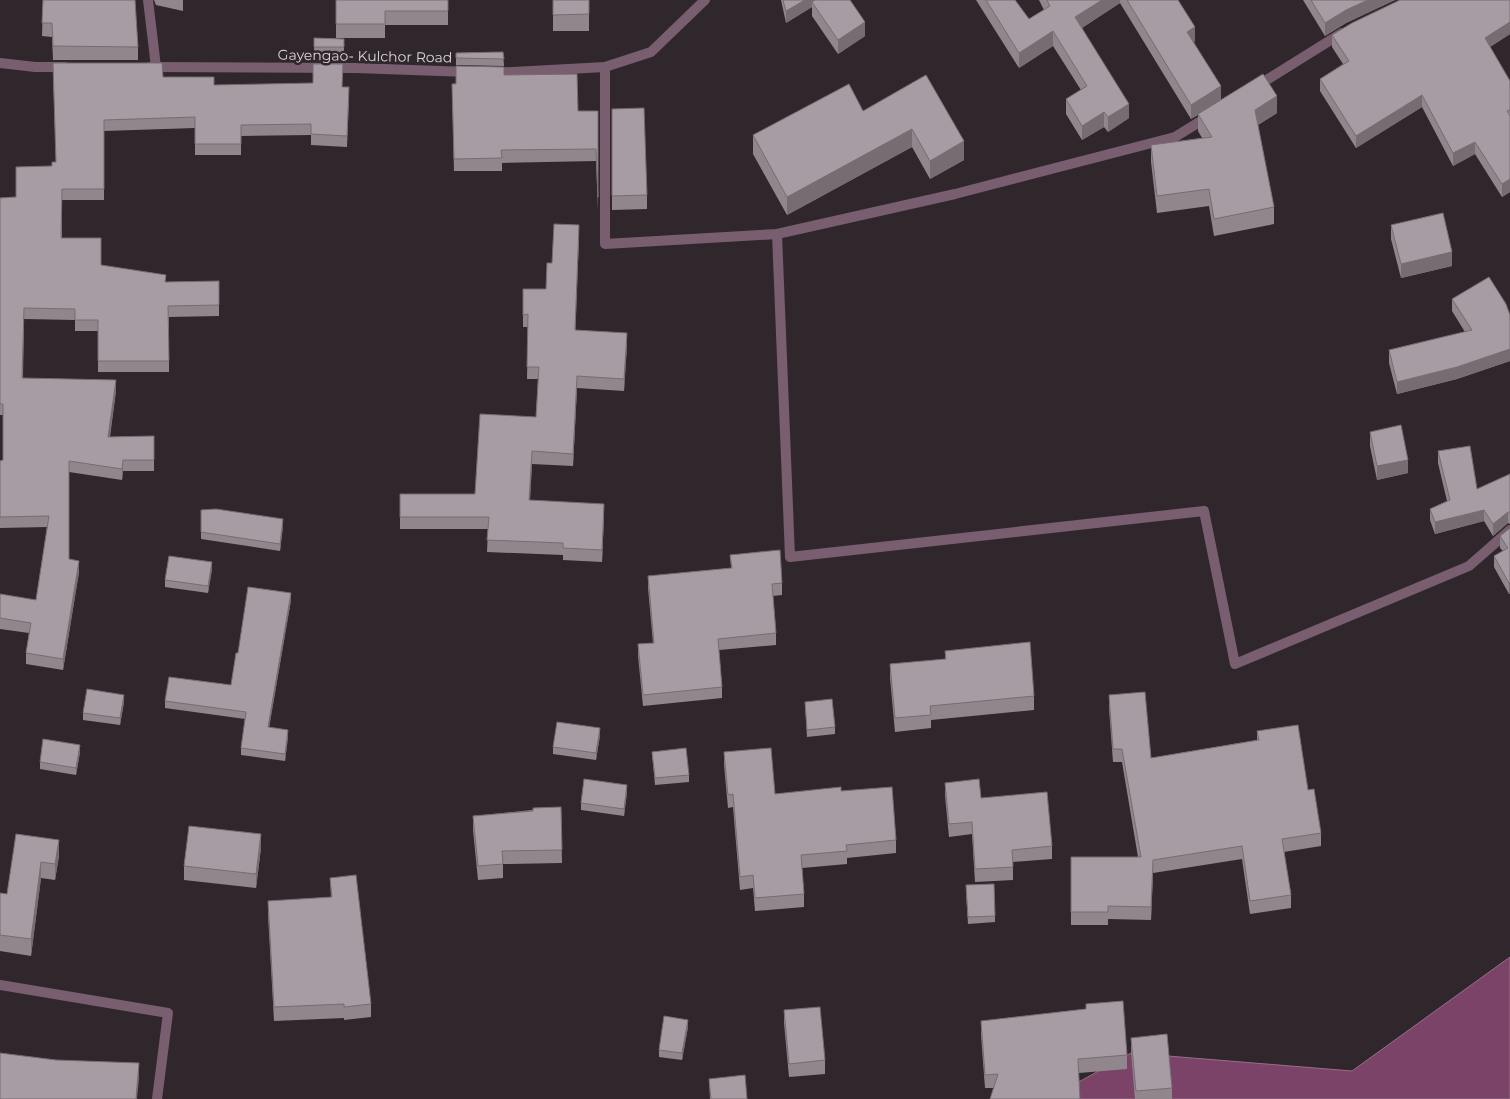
<svg xmlns="http://www.w3.org/2000/svg" width="1510" height="1099" viewBox="0 0 1510 1099" font-family="Montserrat,sans-serif">
  <style>
    .water { fill: #7c4369; stroke: #986e8a }
    .lines { fill: none; stroke-linecap: round; stroke-linejoin: round }
    .street { stroke: #785e6e; stroke-width: 10 }
    .wall { fill: #90868c }
    .shaded-wall { fill: #756d72 }
    .building { fill: #a79ca3; stroke: #756d72 }
    .labels { text-anchor: middle; stroke-width: 5; stroke-linejoin: round; paint-order: stroke }
    .street-label { font-size: 14px; fill: #dad4d7; stroke: #30272d }
  </style>
  <rect width="100%" height="100%" fill="#30272d"/>
  <polygon class="water" points="1510,957 1510,1099 1048,1099 1131,1053 1352,1071"/>
  <g class="lines">
    <g class="street">
      <polyline points="148,0 156,67"/>
      <polyline points="0,63 35,67 65,67"/>
      <polyline points="150,67 356,68 468,72"/>
      <polyline points="605,67 605,244 777,234 955,194 1175,137 1209,116"/>
      <polyline points="492,73 605,67 651,52 705,0"/>
      <polyline points="1257,86 1342,33"/>
      <polyline points="777,234 790,557 1204,511 1235,664 1469,566 1510,530"/>
      <polyline points="0,985 168,1013 157,1099"/>
    </g>
  </g>
  <g class="wall">
    <polygon points="43,0 138,47 138,60 53,60 52,37 42,36"/>
    <polygon points="154,0 183,0 183,11 156,5"/>
    <polygon points="336,0 448,0 448,25 385,25 385,38 336,38"/>
    <rect x="553" y="0" width="36" height="31"/>
    <polygon points="781,0 850,0 865,36 838,54 812,16 812,7 786,23"/>
    <polygon points="976,0 1015,0 1029,19 1044,10 1039,0 1178,0 1195,41 1194,42 1221,100 1277,113 1258,125 1274,207 1274,224 1214,236 1209,206 1157,213 1151,162 1151,145 1202,138 1198,131 1198,115 1191,119 1120,3 1082,28 1129,118 1108,132 1104,127 1082,140 1066,114 1066,99 1081,90 1053,46 1019,68"/>
    <polygon points="1303,0 1395,0 1346,23 1325,36"/>
    <polygon points="1510,34 1490,47 1510,81 1510,192 1502,197 1475,154 1453,166 1422,107 1356,148 1320,91 1320,79 1343,64 1332,47 1332,35"/>
    <polygon points="314,38 344,39 344,61 314,61"/>
    <polygon points="503,52 504,66 456,65 456,53"/>
    <polygon points="53,74 163,77 214,85 343,87 349,98 347,147 311,145 311,135 241,136 241,155 195,155 195,128 104,131 104,200 62,200 62,238 101,265 166,282 219,305 219,316 169,317 169,372 98,372 98,331 75,331 75,320 24,319 23,378 116,391 110,437 154,436 154,471 123,471 122,480 69,472 69,559 79,572 63,670 26,664 26,653 29,633 0,629 0,594 36,600 47,527 0,528 0,461 3,460 3,415 0,415 0,198 16,197 56,162"/>
    <polygon points="504,75 578,111 598,111 598,210 596,161 502,163 502,171 454,171 452,84"/>
    <polygon points="612,109 647,195 647,209 612,210"/>
    <polygon points="863,111 964,141 964,160 930,179 912,147 787,215 753,154 753,135"/>
    <polygon points="1391,225 1452,266 1401,278 1391,239"/>
    <polygon points="579,238 575,330 627,345 624,391 577,388 573,466 532,464 530,500 604,516 602,562 563,560 563,555 487,552 488,529 400,529 400,494 475,494 536,417 538,379 527,379 528,327 523,327 523,289 546,289 552,263"/>
    <polygon points="1452,299 1510,315 1510,361 1457,379 1397,394 1389,363 1389,350 1465,332 1452,311"/>
    <polygon points="1370,432 1408,473 1377,480 1370,446"/>
    <polygon points="1438,451 1477,489 1510,474 1510,524 1508,523 1493,536 1484,521 1435,534 1430,520 1430,509 1447,501 1438,463"/>
    <polygon points="201,510 283,526 280,551 201,539"/>
    <polygon points="1510,528 1510,594 1509,594 1494,567 1494,556 1503,551 1500,548 1500,536"/>
    <polygon points="730,555 782,583 782,595 773,596 776,633 776,645 719,650 722,687 722,698 643,706 638,656 638,644 653,643 648,588 648,576 731,568"/>
    <polygon points="212,569 208,593 165,587 165,580"/>
    <polygon points="291,600 269,727 288,737 285,761 241,755 241,748 245,719 165,708 165,701 231,685 238,653"/>
    <polygon points="945,651 1034,696 1034,710 931,720 931,728 895,732 890,678 890,664 945,659"/>
    <polygon points="1109,695 1151,758 1257,740 1257,731 1308,790 1321,833 1321,846 1284,852 1291,895 1291,908 1250,914 1242,859 1153,873 1151,920 1108,919 1108,925 1071,925 1071,912 1138,857 1122,762 1113,762 1109,708"/>
    <polygon points="124,702 120,725 83,720 83,713"/>
    <polygon points="805,702 835,727 835,734 807,737"/>
    <polygon points="600,735 596,760 553,754 553,747"/>
    <polygon points="80,752 76,775 40,769 40,762"/>
    <polygon points="652,752 689,775 689,782 655,785"/>
    <polygon points="724,752 775,794 841,791 896,840 896,853 847,858 847,864 802,868 804,894 804,907 755,911 753,888 740,890 733,807 728,808 724,765"/>
    <polygon points="945,783 981,798 1052,846 1052,859 1013,862 1013,880 975,882 972,834 949,837 945,796"/>
    <polygon points="627,792 624,816 581,810 581,803"/>
    <polygon points="561,807 562,863 503,864 503,878 478,880 473,830 473,816"/>
    <polygon points="16,834 59,856 55,880 41,878 31,956 0,951 0,893 7,894"/>
    <polygon points="261,848 256,888 184,880 184,866"/>
    <polygon points="330,878 371,1004 371,1017 344,1020 344,1018 274,1021 268,915 268,901 331,898"/>
    <polygon points="966,892 995,916 995,922 968,924"/>
    <polygon points="1086,1004 1127,1055 1127,1069 1079,1073 994,1088 985,1088 981,1035 981,1021 1086,1009"/>
    <polygon points="784,1010 825,1060 825,1074 789,1077 784,1023"/>
    <polygon points="688,1027 682,1060 659,1057 659,1050"/>
    <polygon points="1131,1038 1172,1088 1172,1099 1135,1099 1131,1052"/>
    <polygon points="709,1079 747,1099 710,1099"/>
  </g>
  <g class="shaded-wall">
    <polygon points="805,0 818,0 812,2 812,7 786,23 786,11"/>
    <polygon points="1102,0 1120,0 1120,3 1075,32 1075,17"/>
    <polygon points="1368,0 1395,0 1346,23 1325,36 1325,23 1346,10"/>
    <polygon points="865,22 865,36 838,54 838,40"/>
    <polygon points="1510,22 1510,34 1485,50 1485,38"/>
    <polygon points="1195,27 1195,41 1187,46 1187,32"/>
    <polygon points="1053,31 1053,46 1019,68 1019,53"/>
    <polygon points="1221,86 1221,100 1191,119 1191,105"/>
    <polygon points="1422,95 1422,107 1356,148 1356,136"/>
    <polygon points="1277,96 1277,113 1255,126 1255,110"/>
    <polygon points="1129,104 1129,118 1108,132 1108,117"/>
    <polygon points="1104,112 1104,127 1082,140 1082,126"/>
    <polygon points="912,129 912,147 787,215 787,197"/>
    <polygon points="964,141 964,160 930,179 930,161"/>
    <polygon points="1475,142 1475,154 1453,166 1453,153"/>
    <polygon points="1510,179 1510,192 1502,197 1502,184"/>
    <polygon points="579,225 579,238 575,342 575,330"/>
    <polygon points="1452,252 1452,266 1401,278 1401,264"/>
    <polygon points="627,333 627,345 624,391 624,379"/>
    <polygon points="1510,349 1510,361 1457,379 1397,394 1397,382"/>
    <polygon points="577,376 577,388 573,466 573,454"/>
    <polygon points="116,380 116,391 108,448 108,437"/>
    <polygon points="532,451 532,464 529,513 529,500"/>
    <polygon points="123,460 123,471 122,480 122,469"/>
    <polygon points="1408,460 1408,473 1377,480 1377,466"/>
    <polygon points="604,504 604,516 602,562 602,550"/>
    <polygon points="1484,510 1484,521 1435,534 1435,522"/>
    <polygon points="1508,512 1508,523 1493,536 1493,524"/>
    <polygon points="283,519 283,526 280,551 280,544"/>
    <polygon points="79,561 79,572 63,670 63,659"/>
    <polygon points="212,562 212,569 208,593 208,586"/>
    <polygon points="1510,582 1510,594 1509,594 1509,583"/>
    <polygon points="291,593 291,600 268,734 268,727"/>
    <polygon points="124,695 124,702 120,725 120,718"/>
    <polygon points="600,728 600,735 596,760 596,753"/>
    <polygon points="288,730 288,737 285,761 285,754"/>
    <polygon points="80,745 80,752 76,775 76,768"/>
    <polygon points="627,785 627,792 624,816 624,809"/>
    <polygon points="261,834 261,848 256,888 256,874"/>
    <polygon points="59,840 59,856 55,880 55,864"/>
    <polygon points="1153,860 1153,873 1151,920 1151,907"/>
    <polygon points="41,862 41,878 31,956 31,939"/>
    <polygon points="688,1020 688,1027 682,1060 682,1053"/>
    <polygon points="139,1063 139,1079 137,1099 136,1099"/>
  </g>
  <g class="building">
    <polygon points="43,0 135,0 138,47 53,46 52,23 42,23"/>
    <polygon points="336,0 448,0 448,11 385,11 385,24 336,24"/>
    <polygon points="553,0 589,0 589,14 553,15"/>
    <polygon points="783,0 805,0 786,11"/>
    <polygon points="815,0 850,0 865,22 838,40 812,2"/>
    <polygon points="986,0 1015,0 1029,19 1050,6 1047,0 1102,0 1075,17 1129,104 1108,117 1104,112 1082,126 1066,99 1087,86 1053,31 1019,53"/>
    <polygon points="1127,0 1178,0 1195,27 1187,32 1221,86 1191,105"/>
    <polygon points="1311,0 1368,0 1346,10 1325,23"/>
    <polygon points="1400,0 1510,0 1510,22 1485,38 1510,81 1510,110 1507,111 1510,116 1510,179 1502,184 1475,142 1453,153 1422,95 1356,136 1320,79 1349,61 1332,35 1352,23"/>
    <polygon points="314,38 344,39 344,47 314,47"/>
    <polygon points="503,52 504,59 456,58 456,53"/>
    <polygon points="53,63 162,63 163,77 214,77 214,85 313,83 313,64 343,64 342,87 349,87 347,136 311,134 311,124 241,125 241,144 195,144 195,117 104,120 104,189 62,189 61,238 101,238 101,265 166,275 165,282 219,281 219,305 168,306 169,361 98,361 98,320 75,320 75,309 24,308 22,378 116,380 108,437 154,436 154,460 123,460 122,469 69,461 69,559 79,561 63,659 26,653 31,623 0,618 0,594 36,600 49,516 0,517 0,461 3,460 3,404 0,404 0,198 16,197 16,167 52,166 52,162 56,162"/>
    <polygon points="456,66 504,67 504,75 577,74 578,111 598,111 598,197 596,149 501,150 502,158 454,159 452,84 456,84"/>
    <polygon points="1263,74 1277,96 1255,110 1274,207 1214,219 1209,189 1157,196 1151,145 1212,137 1198,114"/>
    <polygon points="926,75 964,141 930,161 912,129 787,197 753,135 849,84 863,111"/>
    <polygon points="644,108 647,195 612,196 612,109"/>
    <polygon points="1443,213 1452,252 1401,264 1391,225"/>
    <polygon points="554,224 579,225 575,330 627,333 624,379 577,376 573,454 532,451 529,500 604,504 602,550 563,548 563,543 487,540 489,517 400,517 400,494 475,494 480,414 536,417 539,367 527,367 528,314 523,315 523,289 546,289 547,263 552,263"/>
    <polygon points="1489,277 1506,304 1510,315 1510,349 1457,367 1397,382 1389,350 1472,330 1452,299"/>
    <polygon points="1401,425 1408,460 1377,466 1370,432"/>
    <polygon points="1470,446 1477,489 1510,474 1510,512 1508,512 1493,524 1484,510 1435,522 1430,509 1450,500 1438,451"/>
    <polygon points="216,509 283,519 280,544 201,532 201,510"/>
    <polygon points="1510,528 1510,582 1509,583 1494,556 1508,548 1500,536"/>
    <polygon points="780,550 782,583 772,584 776,633 718,639 722,687 643,695 638,644 654,643 648,576 732,568 730,555"/>
    <polygon points="169,556 212,562 208,586 165,580"/>
    <polygon points="248,587 291,593 268,727 288,730 285,754 241,748 246,712 165,701 169,677 231,685 236,653 238,653"/>
    <polygon points="1030,642 1034,696 930,706 931,715 895,718 890,664 946,659 945,651"/>
    <polygon points="87,689 124,695 120,718 83,713"/>
    <polygon points="1145,692 1151,758 1259,740 1257,731 1298,725 1308,790 1314,789 1321,833 1282,839 1291,895 1250,901 1242,846 1153,860 1151,907 1108,906 1108,912 1071,912 1071,857 1141,857 1122,749 1113,749 1109,695"/>
    <polygon points="832,699 835,727 807,730 805,702"/>
    <polygon points="557,722 600,728 596,753 553,747"/>
    <polygon points="43,739 80,745 76,768 40,762"/>
    <polygon points="686,748 689,775 655,778 652,752"/>
    <polygon points="771,748 775,794 841,787 841,791 892,787 896,840 846,845 847,851 801,855 804,894 755,898 753,875 740,877 733,794 728,795 724,752"/>
    <polygon points="584,779 627,785 624,809 581,803"/>
    <polygon points="979,779 981,798 1047,792 1052,846 1012,850 1013,867 975,869 972,822 949,824 945,783"/>
    <polygon points="561,807 562,850 502,851 503,864 478,866 473,816 533,811 533,808"/>
    <polygon points="189,826 261,834 256,874 184,866"/>
    <polygon points="16,834 59,840 55,864 41,862 31,939 0,935 0,893 7,894"/>
    <polygon points="356,875 371,1004 344,1007 344,1004 274,1007 268,901 332,897 330,878"/>
    <polygon points="994,884 995,916 968,917 966,885"/>
    <polygon points="1123,1001 1127,1055 1078,1059 1080,1099 990,1099 998,1074 985,1075 981,1021 1086,1009 1086,1004"/>
    <polygon points="820,1007 825,1060 789,1064 784,1010"/>
    <polygon points="664,1016 688,1020 682,1053 659,1050"/>
    <polygon points="1167,1034 1172,1088 1136,1091 1131,1038"/>
    <polygon points="0,1053 56,1060 139,1063 136,1099 0,1099"/>
    <polygon points="745,1075 747,1099 711,1099 709,1079"/>
  </g>
  <g class="labels">
    <g class="street-label">
      <text transform="translate(365 56) rotate(1)" y="5">Gayengao- Kulchor Road</text>
    </g>
  </g>
</svg>
